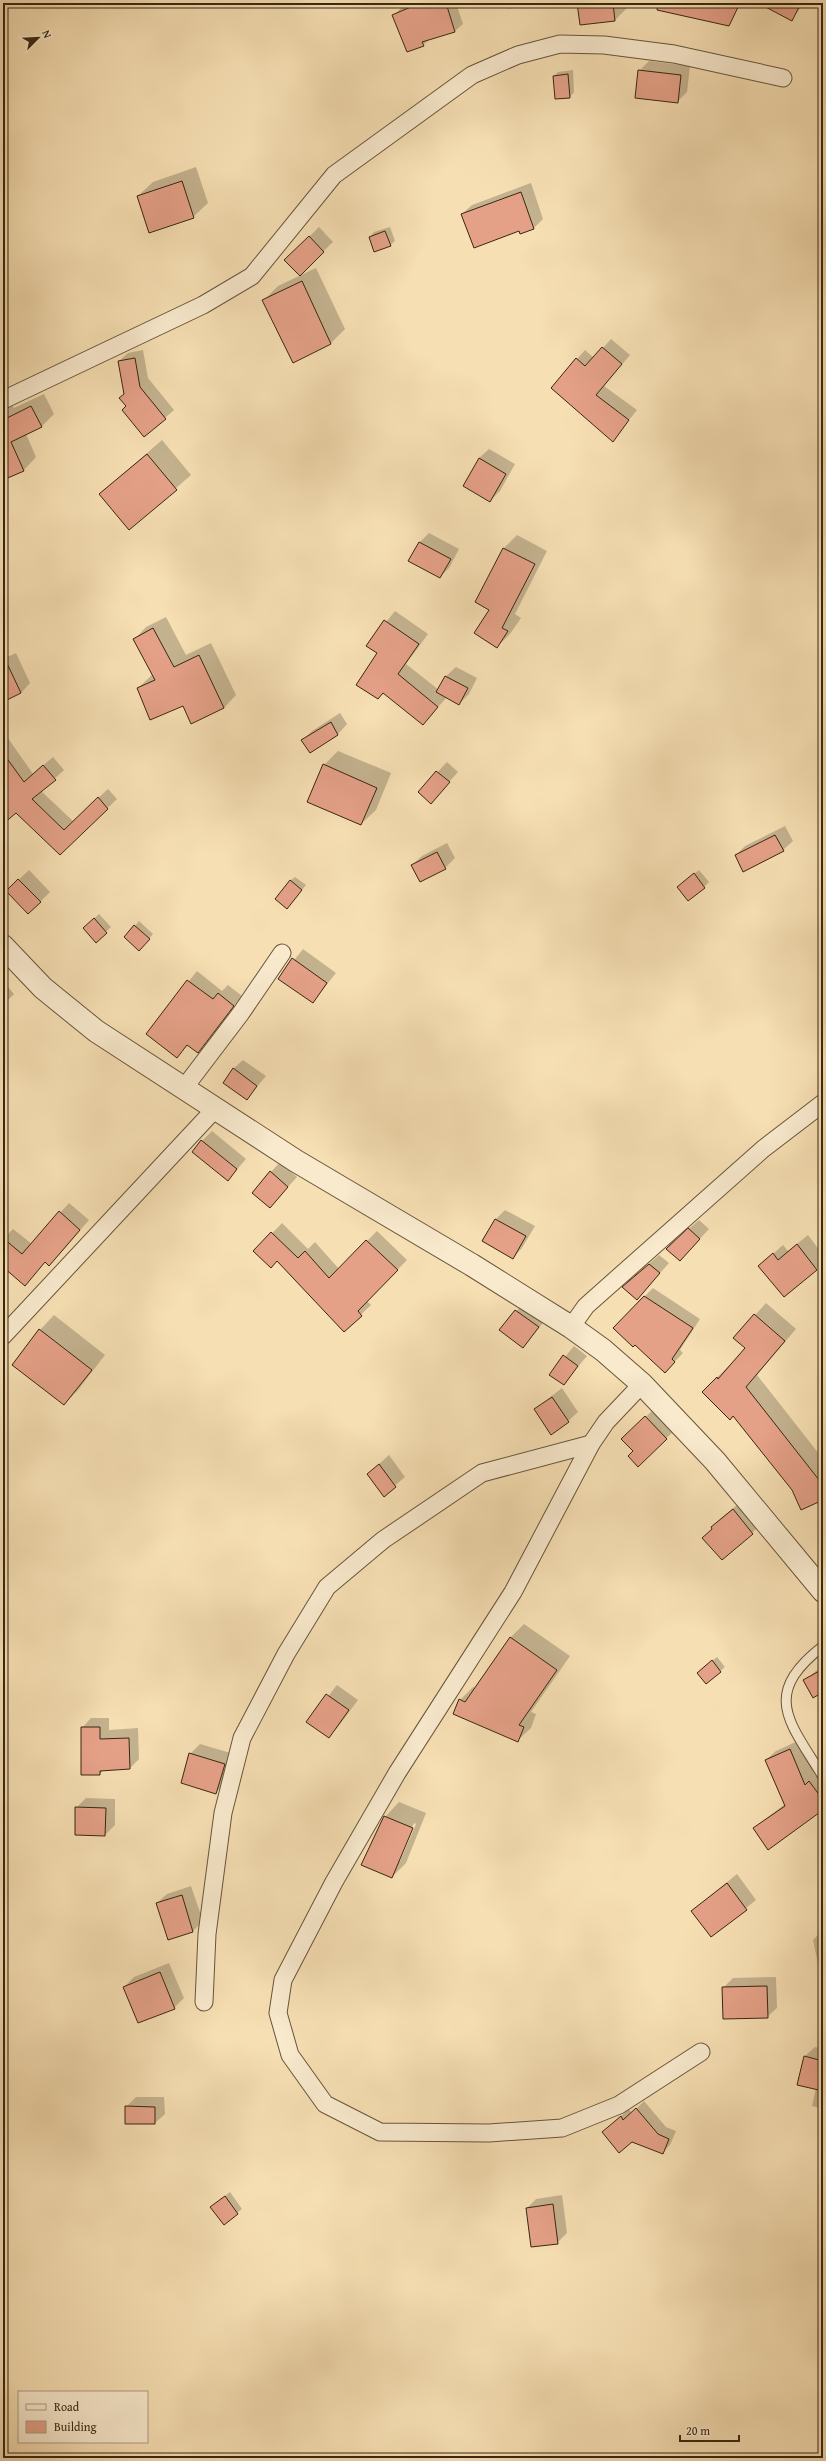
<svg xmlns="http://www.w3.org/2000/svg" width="826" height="2461" viewBox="0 0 826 2461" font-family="'Gentium Book Plus',serif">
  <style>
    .shadow { fill: #0003; fill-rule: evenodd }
    .building { fill: #e5a188; stroke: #382710 }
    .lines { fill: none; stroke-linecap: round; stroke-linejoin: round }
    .service-casing { stroke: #685539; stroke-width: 11 }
    .minor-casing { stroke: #685539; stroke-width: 19 }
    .tertiary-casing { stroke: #685539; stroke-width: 24 }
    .service { stroke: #f9eace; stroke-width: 9 }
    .minor { stroke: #f9eace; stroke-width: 17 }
    .tertiary { stroke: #f9eace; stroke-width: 22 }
  </style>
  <rect width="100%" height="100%" fill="#f6dfb3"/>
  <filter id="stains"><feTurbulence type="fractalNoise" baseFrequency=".005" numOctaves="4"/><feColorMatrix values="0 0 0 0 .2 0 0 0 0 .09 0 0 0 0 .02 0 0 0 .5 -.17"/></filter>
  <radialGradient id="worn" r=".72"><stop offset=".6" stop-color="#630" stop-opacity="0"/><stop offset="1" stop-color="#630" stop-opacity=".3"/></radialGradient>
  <g class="shadow">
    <polygon points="411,3 456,3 463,24 455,31 430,39 423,45 393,16 401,8"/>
    <polygon points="507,3 533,3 508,9"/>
    <polygon points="578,3 629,3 629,6 615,20"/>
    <polygon points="760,3 804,3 791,20"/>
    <polygon points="649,61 690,66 687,92 677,102 639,71"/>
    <polygon points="573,70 574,92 570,97 554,76 558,72"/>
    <polygon points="196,167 208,203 193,217 138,196 153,182"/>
    <polygon points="531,183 543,219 534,228 520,233 520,230 462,214 472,205"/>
    <polygon points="319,227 333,242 300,274 286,260"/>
    <polygon points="390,227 395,241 390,245 370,237 374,232"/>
    <polygon points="316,268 345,329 331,343 293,361 264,300 278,286"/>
    <polygon points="611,339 630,355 604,386 637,410 613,440 577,359 585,350 594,358"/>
    <polygon points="143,350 148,378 174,410 144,436 127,406 119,361 128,353"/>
    <polygon points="44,394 54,414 41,427 26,434 36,457 24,470 3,479 3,409 12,405 14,408"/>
    <polygon points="162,440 191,475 129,529 100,494"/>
    <polygon points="489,449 515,464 500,491 490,501 479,458"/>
    <polygon points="429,533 459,549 449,568 440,577 410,561 420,542"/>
    <polygon points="517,535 547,551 515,614 521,618 510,634 497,647 490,609 476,602 504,548"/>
    <polygon points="395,611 428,634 406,664 439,690 446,676 456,667 477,678 469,694 459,704 447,697 423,724 384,692 378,698 378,653 367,646"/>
    <polygon points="166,617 186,655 211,643 236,695 224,708 183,705 138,688 153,674 134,640 146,627"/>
    <polygon points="16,653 30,683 21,693 3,701 3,659"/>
    <polygon points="340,713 347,724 338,734 310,751 303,740 312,731"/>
    <polygon points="3,731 33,774 53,757 64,770 41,791 73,821 108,789 117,799 60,854 16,812 3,817"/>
    <polygon points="338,751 391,773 376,810 361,824 324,765"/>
    <polygon points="447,762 458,772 431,802 419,792"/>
    <polygon points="785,826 793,841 783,850 736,855 745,846"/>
    <polygon points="447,843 455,858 445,868 412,865 422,856"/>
    <polygon points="29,870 50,892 40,902 7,891"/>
    <polygon points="699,870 709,882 704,887 683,882"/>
    <polygon points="295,877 306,885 292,903 290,881"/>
    <polygon points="99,914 111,927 96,941 89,923"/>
    <polygon points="139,921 153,934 144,945 135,926"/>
    <polygon points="303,949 336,973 313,1002 279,979"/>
    <polygon points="197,971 222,991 228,985 242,996 198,1052 188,1045 177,1056 147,1034"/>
    <polygon points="3,981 14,994 3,1005"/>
    <polygon points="243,1060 266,1076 247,1099 233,1069"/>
    <polygon points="212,1131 246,1159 228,1180 202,1141"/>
    <polygon points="280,1162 297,1177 270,1207 271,1172"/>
    <polygon points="69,1203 89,1220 59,1255 46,1261 3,1266 3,1239 13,1229 32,1244"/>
    <polygon points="505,1210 535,1226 522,1248 513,1258 484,1241 496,1219"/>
    <polygon points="699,1220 709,1229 680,1260 677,1239"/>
    <polygon points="282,1223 308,1249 315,1242 339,1269 377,1231 407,1260 367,1301 371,1305 344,1331 277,1260 255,1251"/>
    <polygon points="808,1235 823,1255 823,1263 784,1296 759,1266 783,1245 788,1251"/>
    <polygon points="659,1255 669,1263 637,1299 633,1278"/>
    <polygon points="653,1288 700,1319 680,1350 683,1353 665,1372 644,1297"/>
    <polygon points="525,1301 548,1317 523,1347 501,1330"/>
    <polygon points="766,1303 796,1329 757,1375 823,1459 823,1499 793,1490 734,1415 703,1392 746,1348 734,1338"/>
    <polygon points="54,1315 105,1355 78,1390 64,1404 40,1330"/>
    <polygon points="574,1346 587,1356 563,1384 550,1375"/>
    <polygon points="562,1388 578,1412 568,1421 535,1409"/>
    <polygon points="655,1408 676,1429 638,1465 634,1451 623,1439"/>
    <polygon points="389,1455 405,1477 384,1495 368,1474"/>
    <polygon points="742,1501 760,1525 752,1533 713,1528 712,1527 721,1518"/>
    <polygon points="524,1624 570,1656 531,1712 536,1714 531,1728 517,1741 460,1700 473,1687 476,1688 511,1637"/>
    <polygon points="717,1657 725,1667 706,1683 703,1668"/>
    <polygon points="823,1665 823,1691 804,1681"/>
    <polygon points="337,1685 358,1700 338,1727 329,1737 308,1722"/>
    <polygon points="91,1718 109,1718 109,1730 138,1728 139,1759 130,1768 104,1769 100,1774 82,1774 82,1728"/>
    <polygon points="800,1740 815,1776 819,1773 823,1778 823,1809 754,1828 785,1804 766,1760 776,1751"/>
    <polygon points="200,1744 234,1754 226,1783 216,1792 190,1754"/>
    <polygon points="86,1798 115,1799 115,1825 105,1835 76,1808"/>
    <path d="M 399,1802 L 426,1813 L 406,1863 L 392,1877 L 385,1817 ZM 414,1823 L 416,1824 L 400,1861 L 398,1861 Z"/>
    <polygon points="737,1874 756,1900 711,1936 692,1911"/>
    <polygon points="191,1886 203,1921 193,1931 169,1939 157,1903 167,1894"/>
    <polygon points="822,1931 823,1972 820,1973 813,1940"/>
    <polygon points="169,1963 184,1998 174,2008 124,1987 134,1977"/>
    <polygon points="776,1977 777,2008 767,2017 723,1988 733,1978"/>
    <polygon points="815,2047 823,2049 823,2109 812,2106 816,2088 805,2056"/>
    <polygon points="136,2097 164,2097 165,2114 155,2123 126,2107"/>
    <polygon points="644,2101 666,2127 676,2131 670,2145 662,2153 603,2132 629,2109 632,2113"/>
    <polygon points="230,2192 242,2209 237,2213 216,2203"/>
    <polygon points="562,2195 567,2233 557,2243 527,2208 536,2199"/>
  </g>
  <g class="building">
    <polygon points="420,3 446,3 455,32 422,42 424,46 407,52 392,15"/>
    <polygon points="577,3 613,3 615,21 580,25"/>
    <polygon points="658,3 740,3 729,26 657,10"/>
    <polygon points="758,3 801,3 792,21"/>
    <polygon points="638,70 681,75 678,103 635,98"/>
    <polygon points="568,74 570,98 555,99 553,76"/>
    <polygon points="182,181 194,218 149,233 137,196"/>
    <polygon points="521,192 534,229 520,234 519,231 474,248 461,214"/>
    <polygon points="385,231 391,246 374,252 369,237"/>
    <polygon points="309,236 324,252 300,276 284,260"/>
    <polygon points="302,281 331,344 293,363 262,300"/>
    <polygon points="602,347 622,364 596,395 629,420 613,442 551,388 576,358 585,366"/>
    <polygon points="135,358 140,387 166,419 144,437 122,410 126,406 119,398 124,394 118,361"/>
    <polygon points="31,406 42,427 11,442 24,471 3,480 3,420"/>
    <polygon points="147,454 177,490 129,530 99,494"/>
    <polygon points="479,458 506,474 490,502 463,486"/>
    <polygon points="419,542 451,559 440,578 408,561"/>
    <polygon points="503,548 535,564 502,628 508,631 497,648 474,633 489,610 475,602"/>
    <polygon points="384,620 419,644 398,674 438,707 423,725 383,693 378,699 356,685 377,653 366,646"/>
    <polygon points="153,628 174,667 199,655 224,708 191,724 183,706 150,720 137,688 155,680 133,639"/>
    <polygon points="3,655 21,693 3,702"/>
    <polygon points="445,676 468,688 459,705 436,692"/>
    <polygon points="331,722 338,735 310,753 301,740"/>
    <polygon points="3,753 24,782 43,765 56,780 32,799 64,830 98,797 108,809 60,855 16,813 3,824"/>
    <polygon points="323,764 377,788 361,825 307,802"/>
    <polygon points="436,771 450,782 431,804 418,792"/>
    <polygon points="775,835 784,851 743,872 735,855"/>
    <polygon points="437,852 446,869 420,882 411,865"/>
    <polygon points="694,873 705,888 688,901 677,887"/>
    <polygon points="18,879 41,902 28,914 6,891"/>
    <polygon points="290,880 302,890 287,909 275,899"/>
    <polygon points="94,918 107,933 96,943 83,928"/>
    <polygon points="134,925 150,939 139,951 124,937"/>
    <polygon points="292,958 327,983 313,1003 278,979"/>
    <polygon points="187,980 213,999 218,993 234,1006 198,1053 187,1045 177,1058 146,1034"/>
    <polygon points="233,1068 257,1086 247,1100 223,1083"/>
    <polygon points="201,1140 237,1169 228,1181 192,1152"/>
    <polygon points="270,1171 288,1187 270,1208 252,1193"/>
    <polygon points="59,1211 80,1230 49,1266 45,1262 25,1286 3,1267 3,1238 22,1254"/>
    <polygon points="495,1219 526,1236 513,1259 482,1241"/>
    <polygon points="688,1228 700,1239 680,1261 666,1249"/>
    <polygon points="271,1232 298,1258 305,1251 329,1278 366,1240 398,1270 358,1311 362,1316 344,1332 277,1261 271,1268 253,1251"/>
    <polygon points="797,1244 817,1270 784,1297 758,1266 773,1253 778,1260"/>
    <polygon points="649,1264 660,1273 637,1300 622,1287"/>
    <polygon points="644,1296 693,1328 672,1359 675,1362 665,1373 635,1345 633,1347 613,1328"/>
    <polygon points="515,1310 539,1327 523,1348 499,1330"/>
    <polygon points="754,1314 785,1341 746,1387 823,1485 823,1500 801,1510 792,1490 733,1416 730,1420 702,1392 717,1377 718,1379 745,1348 733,1338"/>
    <polygon points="39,1329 92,1370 64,1405 12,1365"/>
    <polygon points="563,1355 578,1366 564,1385 549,1375"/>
    <polygon points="552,1397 569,1422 551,1435 534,1409"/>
    <polygon points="645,1416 667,1439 638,1467 628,1456 633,1451 621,1439"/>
    <polygon points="379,1464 396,1487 384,1497 367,1474"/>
    <polygon points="733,1509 753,1534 722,1560 702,1538 712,1529 711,1527"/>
    <polygon points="510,1637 557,1670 519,1725 524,1727 518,1742 453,1714 459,1699 465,1702"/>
    <polygon points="712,1660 721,1672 706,1684 697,1673"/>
    <polygon points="823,1669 823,1692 813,1698 803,1680"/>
    <polygon points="326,1694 349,1710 329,1738 306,1722"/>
    <polygon points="81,1727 100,1727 100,1739 129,1738 130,1769 100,1771 100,1775 81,1775"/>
    <polygon points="790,1749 805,1785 809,1781 823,1800 823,1810 768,1850 753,1828 785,1806 765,1760"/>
    <polygon points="189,1753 225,1764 216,1794 181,1783"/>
    <polygon points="75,1807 106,1808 105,1836 75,1835"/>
    <polygon points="384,1816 413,1828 392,1878 361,1865"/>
    <polygon points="727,1883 747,1910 711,1937 691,1911"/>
    <polygon points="182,1895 193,1932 168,1940 156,1903"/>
    <polygon points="160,1972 175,2009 138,2023 123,1987"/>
    <polygon points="767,1986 768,2018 723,2019 722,1987"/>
    <polygon points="804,2056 823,2061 823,2091 797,2085"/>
    <polygon points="125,2106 155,2107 155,2124 125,2124"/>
    <polygon points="636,2108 658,2134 669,2139 663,2154 632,2142 619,2153 602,2132 621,2116 623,2120"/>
    <polygon points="225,2196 238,2214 224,2225 210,2207"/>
    <polygon points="553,2204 558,2244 531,2247 526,2208"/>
  </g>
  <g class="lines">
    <defs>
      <path id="service" d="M 823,1646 C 760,1695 790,1722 823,1777"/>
      <g id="minor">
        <polyline points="3,400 203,305 252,276 334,175 472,75 518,55 560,44 604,45 674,54 783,78"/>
        <polyline points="184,1088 241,1013 282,953"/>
        <polyline points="571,1327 586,1306 763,1149 823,1103"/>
        <polyline points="3,1336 215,1109"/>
        <polyline points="642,1384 606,1422 591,1444 513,1592 397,1773 334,1882 283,1980 278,2013 290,2055 325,2104 380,2132 489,2133 562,2128 619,2105 701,2052"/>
        <polyline points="204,2002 207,1934 223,1813 242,1738 286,1654 327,1587 383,1540 482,1473 591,1444"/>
      </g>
      <polyline id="tertiary" points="3,946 43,988 96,1031 296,1161 472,1265 571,1327 603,1350 642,1384 715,1461 823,1591"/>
    </defs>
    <use href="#service" class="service-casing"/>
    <use href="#minor" class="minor-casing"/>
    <use href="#tertiary" class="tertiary-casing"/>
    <use href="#service" class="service"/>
    <use href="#minor" class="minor"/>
    <use href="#tertiary" class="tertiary"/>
  </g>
  <rect width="826" height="2461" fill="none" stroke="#f6dfb3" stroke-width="16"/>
  <rect x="4" y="4" width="818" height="2453" fill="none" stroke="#382710" stroke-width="2"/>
  <rect x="8" y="8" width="810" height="2445" fill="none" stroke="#382710"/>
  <rect x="18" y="2391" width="130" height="52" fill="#f9eace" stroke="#ac9c82"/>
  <rect x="26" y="2404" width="20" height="6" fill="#f9eace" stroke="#ac9c82"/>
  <text x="54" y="2411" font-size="12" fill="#382710">Road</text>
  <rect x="26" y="2421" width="20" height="12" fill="#e5a188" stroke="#ac9c82"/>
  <text x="54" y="2431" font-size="12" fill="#382710">Building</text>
  <g transform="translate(38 38) rotate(66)" stroke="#f9eace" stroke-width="3" paint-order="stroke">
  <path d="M0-3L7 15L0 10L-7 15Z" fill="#382710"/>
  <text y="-6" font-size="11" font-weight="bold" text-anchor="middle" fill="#382710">N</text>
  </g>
  <path d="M680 2435v6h59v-6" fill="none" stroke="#382710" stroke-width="2"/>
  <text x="686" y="2435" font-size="12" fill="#382710" stroke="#f9eace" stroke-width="3" paint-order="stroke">20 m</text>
  <rect width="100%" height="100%" filter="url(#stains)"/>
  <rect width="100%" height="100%" fill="url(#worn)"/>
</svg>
